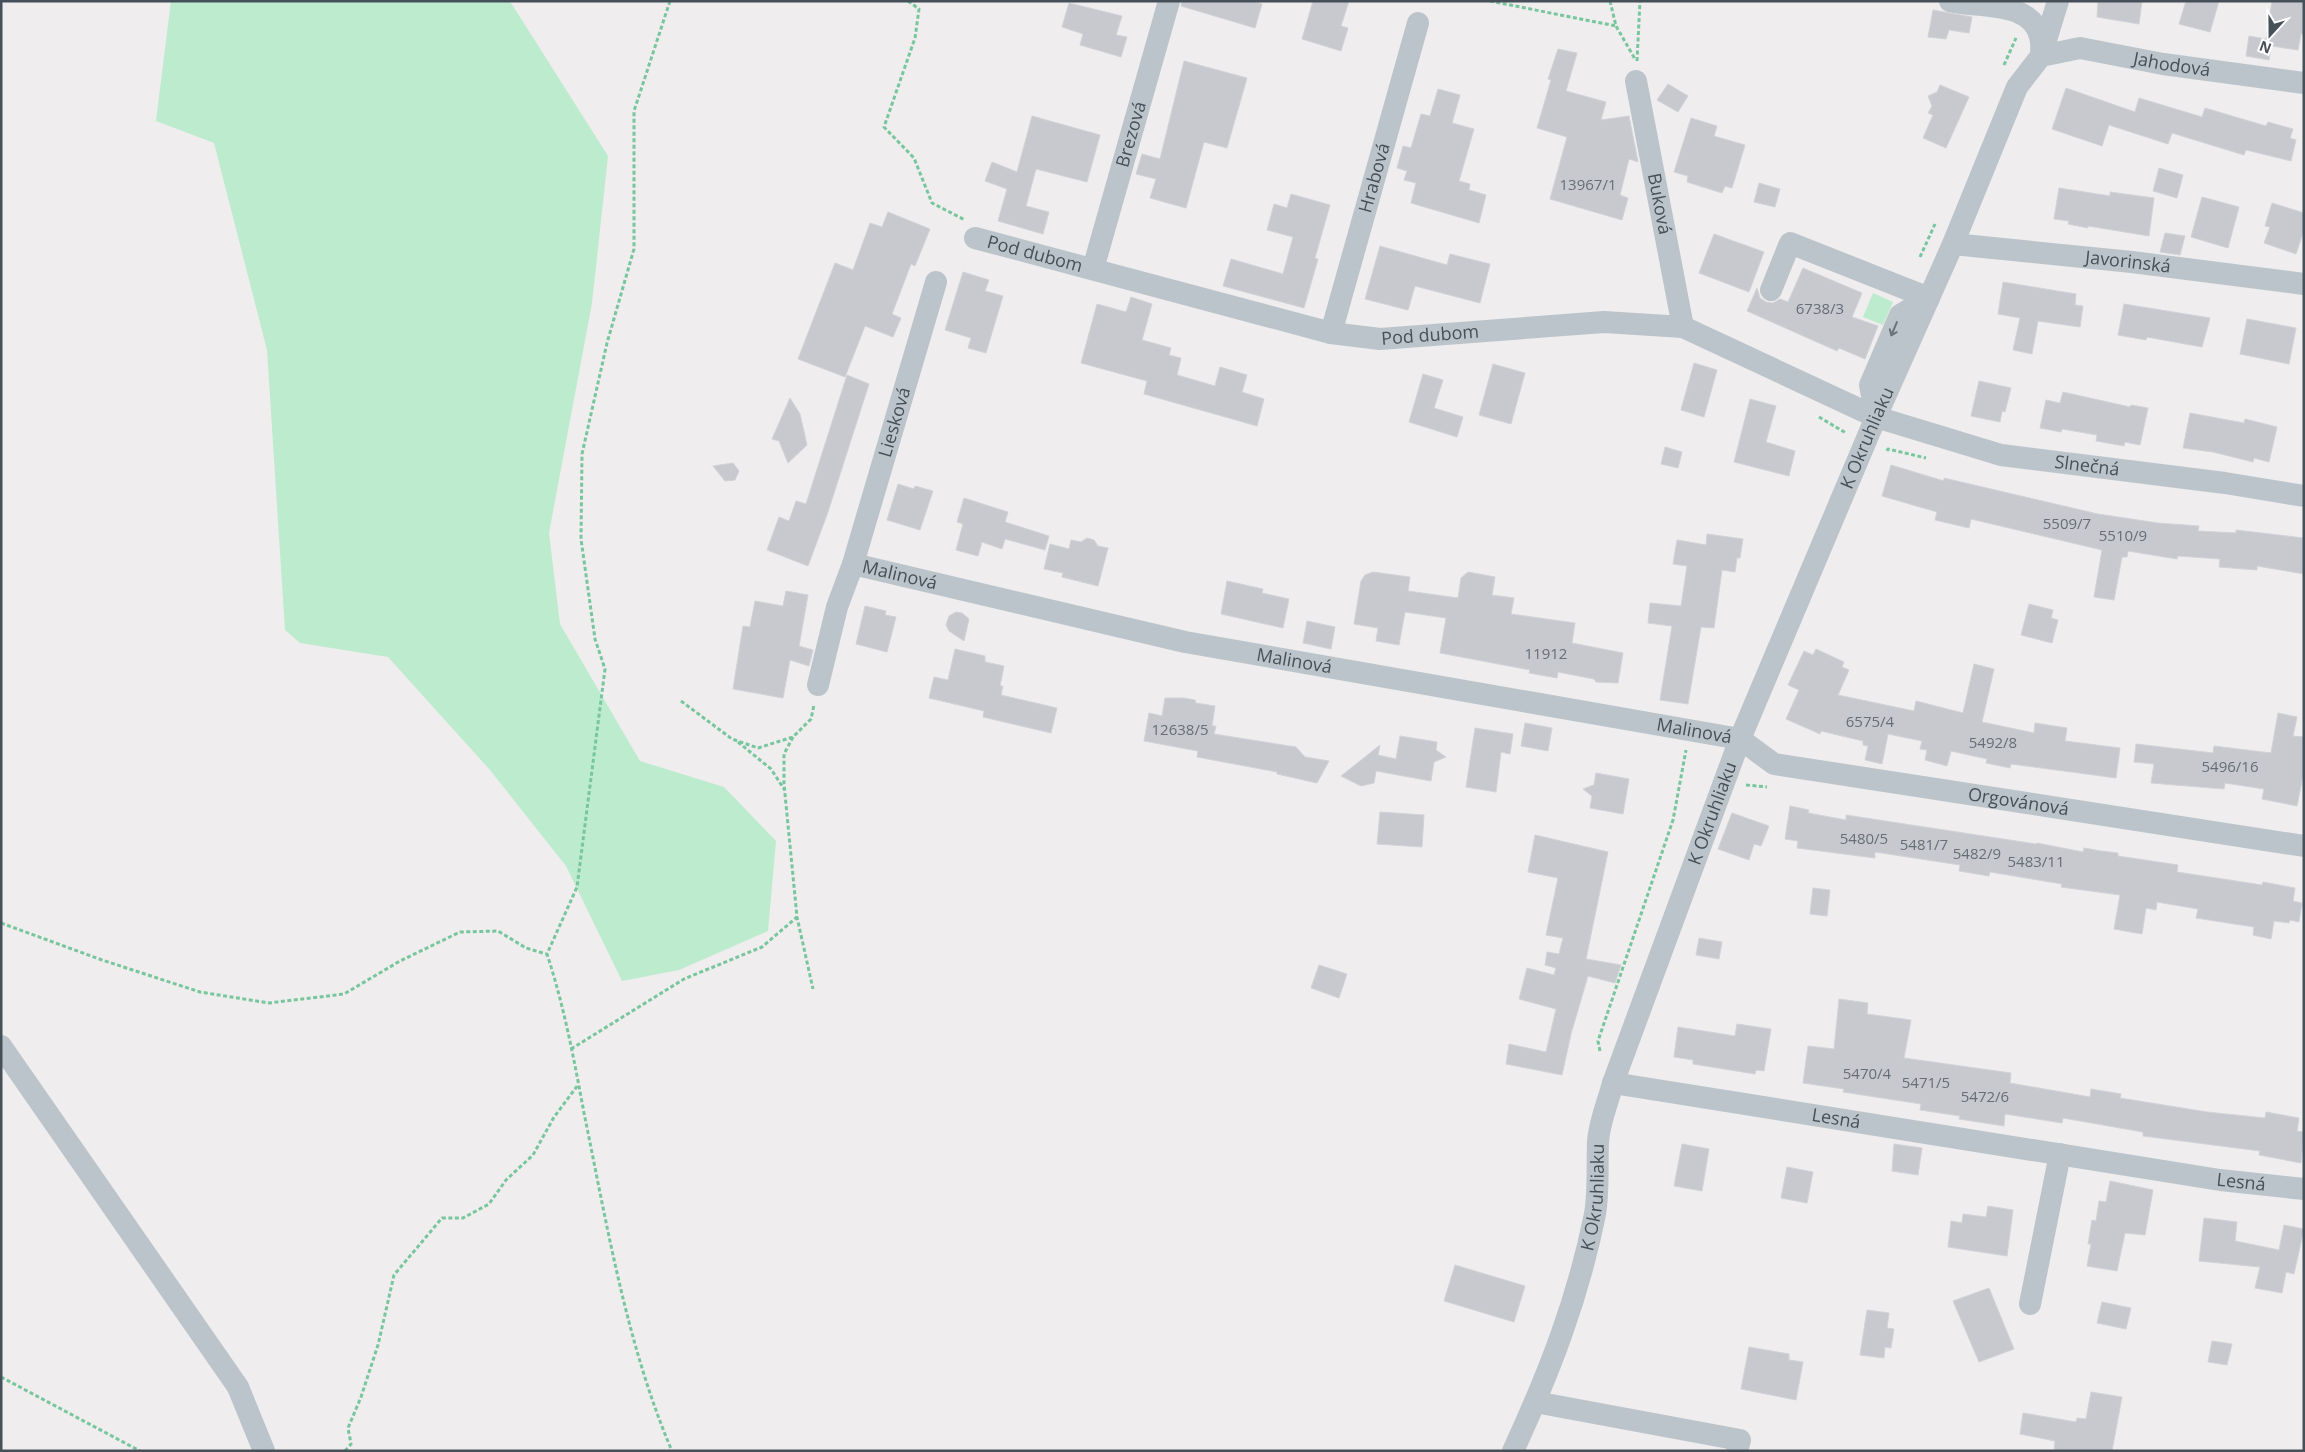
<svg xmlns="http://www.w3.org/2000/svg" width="2305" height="1452" viewBox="0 0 2305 1452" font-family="'Open Sans',sans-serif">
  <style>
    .green { fill: #bdebce }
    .building { fill: #c7c9cf; stroke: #d1d3d8 }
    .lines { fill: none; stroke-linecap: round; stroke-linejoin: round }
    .path { stroke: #78c69d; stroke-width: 3; stroke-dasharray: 4 2.5; stroke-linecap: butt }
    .minor { stroke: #bcc4cb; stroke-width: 22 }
    .oneway { stroke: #69737a }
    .labels { text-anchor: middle; stroke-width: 4; stroke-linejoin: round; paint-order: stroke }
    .number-label { font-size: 15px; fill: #666e76 }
    .street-label { font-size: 18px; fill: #465058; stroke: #fff }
  </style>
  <rect width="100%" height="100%" fill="#efeded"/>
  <g class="green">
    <polygon points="171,1 509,1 513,6 608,156 592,303 549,533 560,624 640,761 724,787 776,841 768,931 679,970 622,981 566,866 490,770 388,657 300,643 285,630 267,350 214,143 156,121"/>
    <polygon points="1873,293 1893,302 1883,325 1863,317"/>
  </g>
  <g class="building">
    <polygon points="1182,1 1253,1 1262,4 1255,28 1181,6"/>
    <polygon points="1313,1 1349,1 1341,26 1348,28 1341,51 1302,39"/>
    <polygon points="2098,1 2142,1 2139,24 2097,17"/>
    <polygon points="2186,1 2219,1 2210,32 2179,24"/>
    <polygon points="2272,1 2304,1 2304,34 2301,34 2298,50 2271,46 2269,60 2246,56 2249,36 2266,39"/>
    <polygon points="1069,3 1122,16 1116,35 1127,37 1121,57 1080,45 1083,34 1062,27"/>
    <polygon points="1933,10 1972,17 1969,33 1949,30 1946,39 1928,37"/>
    <polygon points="1558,49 1577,53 1566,91 1606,102 1601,120 1629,116 1638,162 1629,159 1620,195 1628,198 1622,220 1550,199 1567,137 1537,128 1551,80 1548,79"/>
    <polygon points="1184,61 1247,78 1227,148 1204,142 1186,208 1150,198 1156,179 1136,174 1142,154 1160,159"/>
    <polygon points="1668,84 1688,96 1678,112 1657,100"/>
    <polygon points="1940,85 1969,97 1946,148 1923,138 1933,115 1928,113 1932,106 1928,96 1937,92"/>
    <polygon points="2066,88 2135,112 2139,98 2202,117 2205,108 2266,126 2268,122 2293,129 2290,138 2296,140 2291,161 2246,150 2244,155 2172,133 2168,144 2109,125 2102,146 2052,129"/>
    <polygon points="1438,89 1460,95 1452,123 1474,129 1459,181 1470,184 1469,190 1486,195 1479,223 1411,203 1416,183 1404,180 1407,171 1397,168 1403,146 1411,148 1421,114 1430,116"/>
    <polygon points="1032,116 1100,135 1087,182 1036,169 1026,206 1049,212 1043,234 998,221 1007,189 985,181 992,162 1017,172"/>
    <polygon points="1691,118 1717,126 1714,136 1745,145 1732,188 1725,186 1722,193 1687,182 1688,176 1674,172"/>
    <polygon points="2159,168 2183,175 2177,198 2153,191"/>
    <polygon points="1759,183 1780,189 1775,207 1754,202"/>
    <polygon points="2059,188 2110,196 2110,192 2154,198 2149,236 2088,226 2088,228 2068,224 2069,221 2054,219"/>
    <polygon points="1291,194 1330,205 1315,258 1318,259 1304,308 1223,286 1231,259 1283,274 1293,237 1267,230 1274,204 1287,208"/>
    <polygon points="2202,197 2239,207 2228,248 2191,237"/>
    <polygon points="2272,203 2304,213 2304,230 2296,254 2264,243 2270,227 2265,226"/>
    <polygon points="888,212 930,229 915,266 911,264 892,314 901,318 893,337 865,326 845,377 798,359 835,263 853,270 870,223 882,227"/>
    <polygon points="2165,233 2185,236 2180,255 2160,252"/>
    <polygon points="1714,234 1764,252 1749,292 1699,273"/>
    <polygon points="1380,246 1447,265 1450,254 1490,264 1480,303 1415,286 1408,310 1365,299"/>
    <polygon points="1803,268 1862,293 1852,317 1878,326 1865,359 1839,348 1837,351 1747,311 1757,288 1760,298 1766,302 1773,303 1780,299 1788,302"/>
    <polygon points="963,272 989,280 985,291 1003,296 986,353 968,348 971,338 945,330"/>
    <polygon points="2003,282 2076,294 2075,305 2083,306 2080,327 2038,321 2032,354 2013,350 2020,318 1998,314"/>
    <polygon points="1131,297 1152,304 1142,340 1171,348 1169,355 1181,358 1177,375 1215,386 1220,367 1247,375 1242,392 1264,399 1257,426 1144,394 1147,381 1081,363 1097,304 1126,312"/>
    <polygon points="2124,304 2210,318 2202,347 2147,337 2146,340 2118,335"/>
    <polygon points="2247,319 2296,328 2289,364 2240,354"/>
    <polygon points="1694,363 1717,370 1704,417 1681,410"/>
    <polygon points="1493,364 1525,373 1511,424 1479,415"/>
    <polygon points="1423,374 1443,380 1434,408 1463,417 1457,437 1409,422"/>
    <polygon points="847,375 869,384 828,512 808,566 767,550 779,517 789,521 796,501 806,504"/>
    <polygon points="1979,381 2011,388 2005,412 2002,411 2000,422 1971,416"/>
    <polygon points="2063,392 2130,407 2131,405 2148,408 2140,445 2125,442 2124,446 2096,441 2097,435 2062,429 2061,432 2040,428 2046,400 2060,403"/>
    <polygon points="790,398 800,414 807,445 788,463 779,441 772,439"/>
    <polygon points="1750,399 1776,406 1766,442 1795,451 1789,476 1734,462"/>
    <polygon points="2190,413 2244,423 2245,419 2277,427 2269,462 2254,458 2253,462 2213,452 2183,448"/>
    <polygon points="1665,447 1682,452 1678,468 1661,464"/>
    <polygon points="733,463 739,471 735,480 725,481 713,466"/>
    <polygon points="1891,465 1944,481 1944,478 2098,514 2158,523 2199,526 2198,531 2236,533 2236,530 2304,538 2304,574 2257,566 2257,570 2219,567 2220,559 2178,556 2177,559 2128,551 2127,557 2122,557 2114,600 2094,597 2102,550 1971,519 1969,528 1935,520 1937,512 1882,496"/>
    <polygon points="898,484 914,489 915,486 933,491 920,530 887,520"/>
    <polygon points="964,498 1008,512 1005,522 1049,536 1045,550 1005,539 1002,549 982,542 978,556 956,550 963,524 957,522"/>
    <polygon points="1707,534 1743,539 1740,558 1737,558 1735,572 1722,570 1714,628 1701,627 1688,704 1660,700 1672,626 1648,623 1650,603 1681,606 1687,566 1673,564 1677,540 1706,545"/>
    <polygon points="1087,538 1094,540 1098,546 1108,548 1098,586 1062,577 1063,573 1044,569 1050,544 1069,549 1071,540 1081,542"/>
    <polygon points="1373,572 1410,577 1408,591 1458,598 1461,578 1468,572 1495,577 1492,595 1514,598 1511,614 1575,623 1572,643 1623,653 1618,683 1596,682 1594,679 1558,672 1557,678 1529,673 1530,670 1440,653 1446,618 1405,612 1399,645 1376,641 1378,628 1354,624 1361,581 1365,575"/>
    <polygon points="1227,581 1263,589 1262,593 1289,599 1283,628 1221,614"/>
    <polygon points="786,591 808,595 799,646 813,650 809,666 790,660 783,698 733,689 743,626 750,627 755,601 783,606"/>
    <polygon points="2029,604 2053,610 2051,618 2058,620 2052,643 2021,635"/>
    <polygon points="865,606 886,611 885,615 896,617 887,652 856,644"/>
    <polygon points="956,612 962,613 969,619 964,641 949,631 946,625 949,616"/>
    <polygon points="1307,621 1335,627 1331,649 1303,643"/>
    <polygon points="955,649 985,656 985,662 1004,666 1000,686 1003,686 1001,695 1057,708 1051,733 983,717 984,711 929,698 934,677 948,680"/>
    <polygon points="1816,649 1844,662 1842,667 1849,670 1838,695 1914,711 1916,701 1963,713 1974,664 1994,669 1982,722 2034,733 2035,723 2067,728 2065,741 2120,748 2116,778 2011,764 2010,768 1986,763 1987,759 1951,751 1947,766 1925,760 1927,750 1920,749 1922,741 1888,734 1882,764 1865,760 1868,746 1863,745 1863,741 1821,731 1820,734 1786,719 1799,690 1788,685 1804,651 1813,655"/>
    <polygon points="1165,698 1184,698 1195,700 1196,703 1215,706 1212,726 1216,726 1214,734 1296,747 1305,757 1329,761 1317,783 1277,774 1277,772 1197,757 1198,751 1144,741 1149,713 1162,716"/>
    <polygon points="2278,713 2297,717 2293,736 2304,737 2304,771 2297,806 2262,799 2264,789 2225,783 2224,789 2151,783 2154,764 2134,762 2136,744 2213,753 2214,746 2271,753"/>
    <polygon points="1525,723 1552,728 1548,751 1521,746"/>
    <polygon points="1475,728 1513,734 1510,754 1501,752 1496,792 1466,787"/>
    <polygon points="1400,736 1437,742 1436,750 1446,757 1434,762 1431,781 1376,771 1374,783 1361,786 1341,776 1380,745 1378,755 1396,759"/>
    <polygon points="1596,773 1629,779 1623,814 1590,808 1592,796 1583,789 1594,785"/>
    <polygon points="1790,806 1809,810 1808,813 1846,820 1846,815 2036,844 2037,843 2083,852 2084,848 2101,851 2118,853 2118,856 2178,865 2177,872 2262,885 2263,882 2295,888 2293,901 2302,903 2299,922 2290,920 2289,923 2274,921 2271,939 2253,935 2254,927 2196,918 2198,909 2157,902 2156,910 2146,908 2142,934 2114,929 2120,895 2061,887 2062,884 1990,872 1989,876 1959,871 1960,865 1875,852 1875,858 1797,848 1798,841 1785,839"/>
    <polygon points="1380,812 1424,815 1422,847 1377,844"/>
    <polygon points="1732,813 1769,826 1761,846 1754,844 1749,860 1718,849"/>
    <polygon points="1535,835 1608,852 1586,959 1621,965 1615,983 1588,976 1571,1034 1562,1075 1506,1064 1509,1044 1546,1052 1556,1009 1519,999 1527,968 1554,975 1556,968 1545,965 1547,952 1559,954 1563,938 1546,935 1558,878 1528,872"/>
    <polygon points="1813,888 1830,890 1827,916 1810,914"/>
    <polygon points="1699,938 1722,942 1719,959 1696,955"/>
    <polygon points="1319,965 1347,974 1339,998 1311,988"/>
    <polygon points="1839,999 1868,1003 1867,1014 1911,1020 1904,1058 2011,1073 2010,1083 2090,1097 2091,1089 2121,1094 2120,1098 2207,1112 2265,1118 2266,1112 2299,1118 2297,1131 2304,1132 2301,1163 2259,1155 2260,1151 2143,1136 2143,1132 2063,1118 2062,1123 2005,1114 2004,1126 1959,1119 1960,1116 1920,1110 1921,1104 1843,1092 1844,1089 1803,1083 1808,1046 1834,1049"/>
    <polygon points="1737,1024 1771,1029 1764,1071 1756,1070 1755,1074 1693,1064 1693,1060 1674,1057 1678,1027 1735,1036"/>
    <polygon points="1682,1144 1709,1149 1702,1191 1674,1186"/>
    <polygon points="1894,1144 1922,1148 1918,1175 1892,1171"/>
    <polygon points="1787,1167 1813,1172 1807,1203 1781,1198"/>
    <polygon points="2110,1181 2153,1190 2145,1235 2125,1233 2117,1271 2087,1266 2091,1244 2088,1244 2092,1220 2096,1221 2099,1201 2106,1202"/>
    <polygon points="1988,1206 2013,1210 2007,1256 1948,1247 1951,1221 1962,1223 1963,1214 1986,1217"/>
    <polygon points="2204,1218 2237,1222 2235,1241 2279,1250 2284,1225 2304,1229 2294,1274 2286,1272 2282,1293 2255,1288 2260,1267 2199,1261"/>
    <polygon points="1455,1265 1525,1286 1514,1322 1444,1301"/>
    <polygon points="1989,1288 2014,1349 1979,1362 1953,1301"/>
    <polygon points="2102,1302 2131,1308 2126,1329 2097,1323"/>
    <polygon points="1867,1310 1889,1313 1887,1328 1894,1329 1891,1348 1885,1347 1884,1358 1860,1355"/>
    <polygon points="2212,1341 2232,1344 2227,1365 2208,1362"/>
    <polygon points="1749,1347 1789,1354 1789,1360 1803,1362 1796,1400 1741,1389"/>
    <polygon points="2091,1392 2122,1397 2112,1451 2054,1451 2055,1441 2020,1434 2023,1413 2076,1422 2077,1418 2086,1419"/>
  </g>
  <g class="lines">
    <g class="path">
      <path d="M 670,1 L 634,111 L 634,249 L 607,343 L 582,454 L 581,539 L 595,639 L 605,669 L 577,887 L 547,954 C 564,1006 574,1059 584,1113 C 607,1225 627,1346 672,1451"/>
      <polyline points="908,1 919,9 915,38 884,127 914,158 932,203 965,220"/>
      <polyline points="1490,1 1616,26"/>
      <polyline points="1610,1 1616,26 1635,59"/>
      <polyline points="1637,61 1640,1"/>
      <polyline points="2004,65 2016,38"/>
      <polyline points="1920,257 1935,224"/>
      <polyline points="1819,417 1846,433"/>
      <polyline points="1887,451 1888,449 1926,458"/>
      <polyline points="681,701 732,739 758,748 793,737 811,719 814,705"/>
      <polyline points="793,737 784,754 784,784 797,917 813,989"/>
      <polyline points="738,742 771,769 784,789"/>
      <polyline points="1746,785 1767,787"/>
      <polyline points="1,923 102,960 200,992 269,1003 344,994 400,961 460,932 498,931 526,948 546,954"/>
      <polyline points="571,1049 684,979 762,947 797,917"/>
      <polyline points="1600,1051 1598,1041 1673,820 1686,750"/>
      <polyline points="1,1377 140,1451"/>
      <polyline points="345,1451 351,1444 348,1428 361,1397 378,1345 394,1275 442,1218 463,1218 489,1204 506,1180 533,1155 554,1117 578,1085"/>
    </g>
    <g class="minor">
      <path d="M 1950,1 C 1978,8 2032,0 2040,37 C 2042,43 2041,50 2041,56"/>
      <polyline points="2042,53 2058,1"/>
      <path id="s1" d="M 1636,81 L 1683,327"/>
      <path id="s2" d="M 975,238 L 1331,333 L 1380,339 L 1604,322 L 1683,327 L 1876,417 L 2001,455 L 2225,483 L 2304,496"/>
      <path id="s3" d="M 1953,244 L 2132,262 L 2304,284"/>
      <path id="s4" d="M 1093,269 L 1169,1"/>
      <polyline points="1771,290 1790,243 1929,298"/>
      <path id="s5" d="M 1331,333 L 1418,23"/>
      <polyline points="1876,417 1870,385 1900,315 1929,298"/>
      <path id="s6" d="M 853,564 L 1185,642 L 1740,739 L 1774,764 L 2304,846"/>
      <path id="s7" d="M 818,685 L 837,607 L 853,564 L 936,282"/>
      <polyline points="1,1046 238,1387 264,1451"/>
      <path id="s8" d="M 1613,1083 L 2220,1180 L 2304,1189"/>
      <polyline points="2030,1304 2060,1154"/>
      <polyline points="1535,1402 1740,1440 1737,1451"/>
      <path id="s9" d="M 1513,1451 C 1549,1373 1578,1299 1595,1214 C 1599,1190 1597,1167 1598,1142 C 1599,1123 1608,1102 1613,1083 L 1740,739 L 1876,417 L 1953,244 L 2017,87 L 2041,56 L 2080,48 L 2163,64 L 2304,83"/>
    </g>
  </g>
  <defs><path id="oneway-shaft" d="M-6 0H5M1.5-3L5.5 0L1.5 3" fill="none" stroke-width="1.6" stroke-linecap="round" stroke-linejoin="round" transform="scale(1.25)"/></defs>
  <use class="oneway" href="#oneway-shaft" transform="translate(1894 329) rotate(113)"/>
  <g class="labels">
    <g class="number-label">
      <text x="1588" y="190">13967/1</text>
      <text x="1820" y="314">6738/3</text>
      <text x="2067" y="529">5509/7</text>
      <text x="2123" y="541">5510/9</text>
      <text x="1546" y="659">11912</text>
      <text x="1870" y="727">6575/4</text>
      <text x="1180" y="735">12638/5</text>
      <text x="1993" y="748">5492/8</text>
      <text x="2230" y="772">5496/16</text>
      <text x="1864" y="844">5480/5</text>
      <text x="1924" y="850">5481/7</text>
      <text x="1977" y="859">5482/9</text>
      <text x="2036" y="867">5483/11</text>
      <text x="1867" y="1079">5470/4</text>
      <text x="1926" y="1088">5471/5</text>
      <text x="1985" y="1102">5472/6</text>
    </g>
    <g class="street-label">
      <text dy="6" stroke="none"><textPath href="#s9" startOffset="1632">Jahodová</textPath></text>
      <text dy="6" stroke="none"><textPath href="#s4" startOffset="140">Brezová</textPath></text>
      <text dy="6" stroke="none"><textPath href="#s5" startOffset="161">Hrabová</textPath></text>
      <text dy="6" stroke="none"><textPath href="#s1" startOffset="125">Buková</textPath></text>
      <text dy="6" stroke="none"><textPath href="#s2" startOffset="62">Pod dubom</textPath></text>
      <text dy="6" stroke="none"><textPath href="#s3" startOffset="176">Javorinská</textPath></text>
      <text dy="6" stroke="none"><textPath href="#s2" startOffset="468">Pod dubom</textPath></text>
      <text dy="6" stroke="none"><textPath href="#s7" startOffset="274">Liesková</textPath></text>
      <text dy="6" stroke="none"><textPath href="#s9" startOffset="1078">K Okruhliaku</textPath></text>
      <text dy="6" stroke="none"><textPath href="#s2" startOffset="1152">Slnečná</textPath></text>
      <text dy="6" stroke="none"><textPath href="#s6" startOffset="48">Malinová</textPath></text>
      <text dy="6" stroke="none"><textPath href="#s6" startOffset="452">Malinová</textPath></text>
      <text dy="6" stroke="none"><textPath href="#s6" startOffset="858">Malinová</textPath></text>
      <text dy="6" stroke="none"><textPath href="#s6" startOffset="1194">Orgovánová</textPath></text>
      <text dy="6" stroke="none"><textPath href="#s9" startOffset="672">K Okruhliaku</textPath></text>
      <text dy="6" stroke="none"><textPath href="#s8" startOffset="226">Lesná</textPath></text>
      <text dy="6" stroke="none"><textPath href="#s8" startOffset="636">Lesná</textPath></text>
      <text dy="6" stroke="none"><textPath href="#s9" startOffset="268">K Okruhliaku</textPath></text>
    </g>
  </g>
  <rect width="2305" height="1452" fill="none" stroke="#465058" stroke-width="5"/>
  <g transform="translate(2270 35) rotate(201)" stroke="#ffffff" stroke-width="4" paint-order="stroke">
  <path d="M0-4L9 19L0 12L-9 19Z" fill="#465058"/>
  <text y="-8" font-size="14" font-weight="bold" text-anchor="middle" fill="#465058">N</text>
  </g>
</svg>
